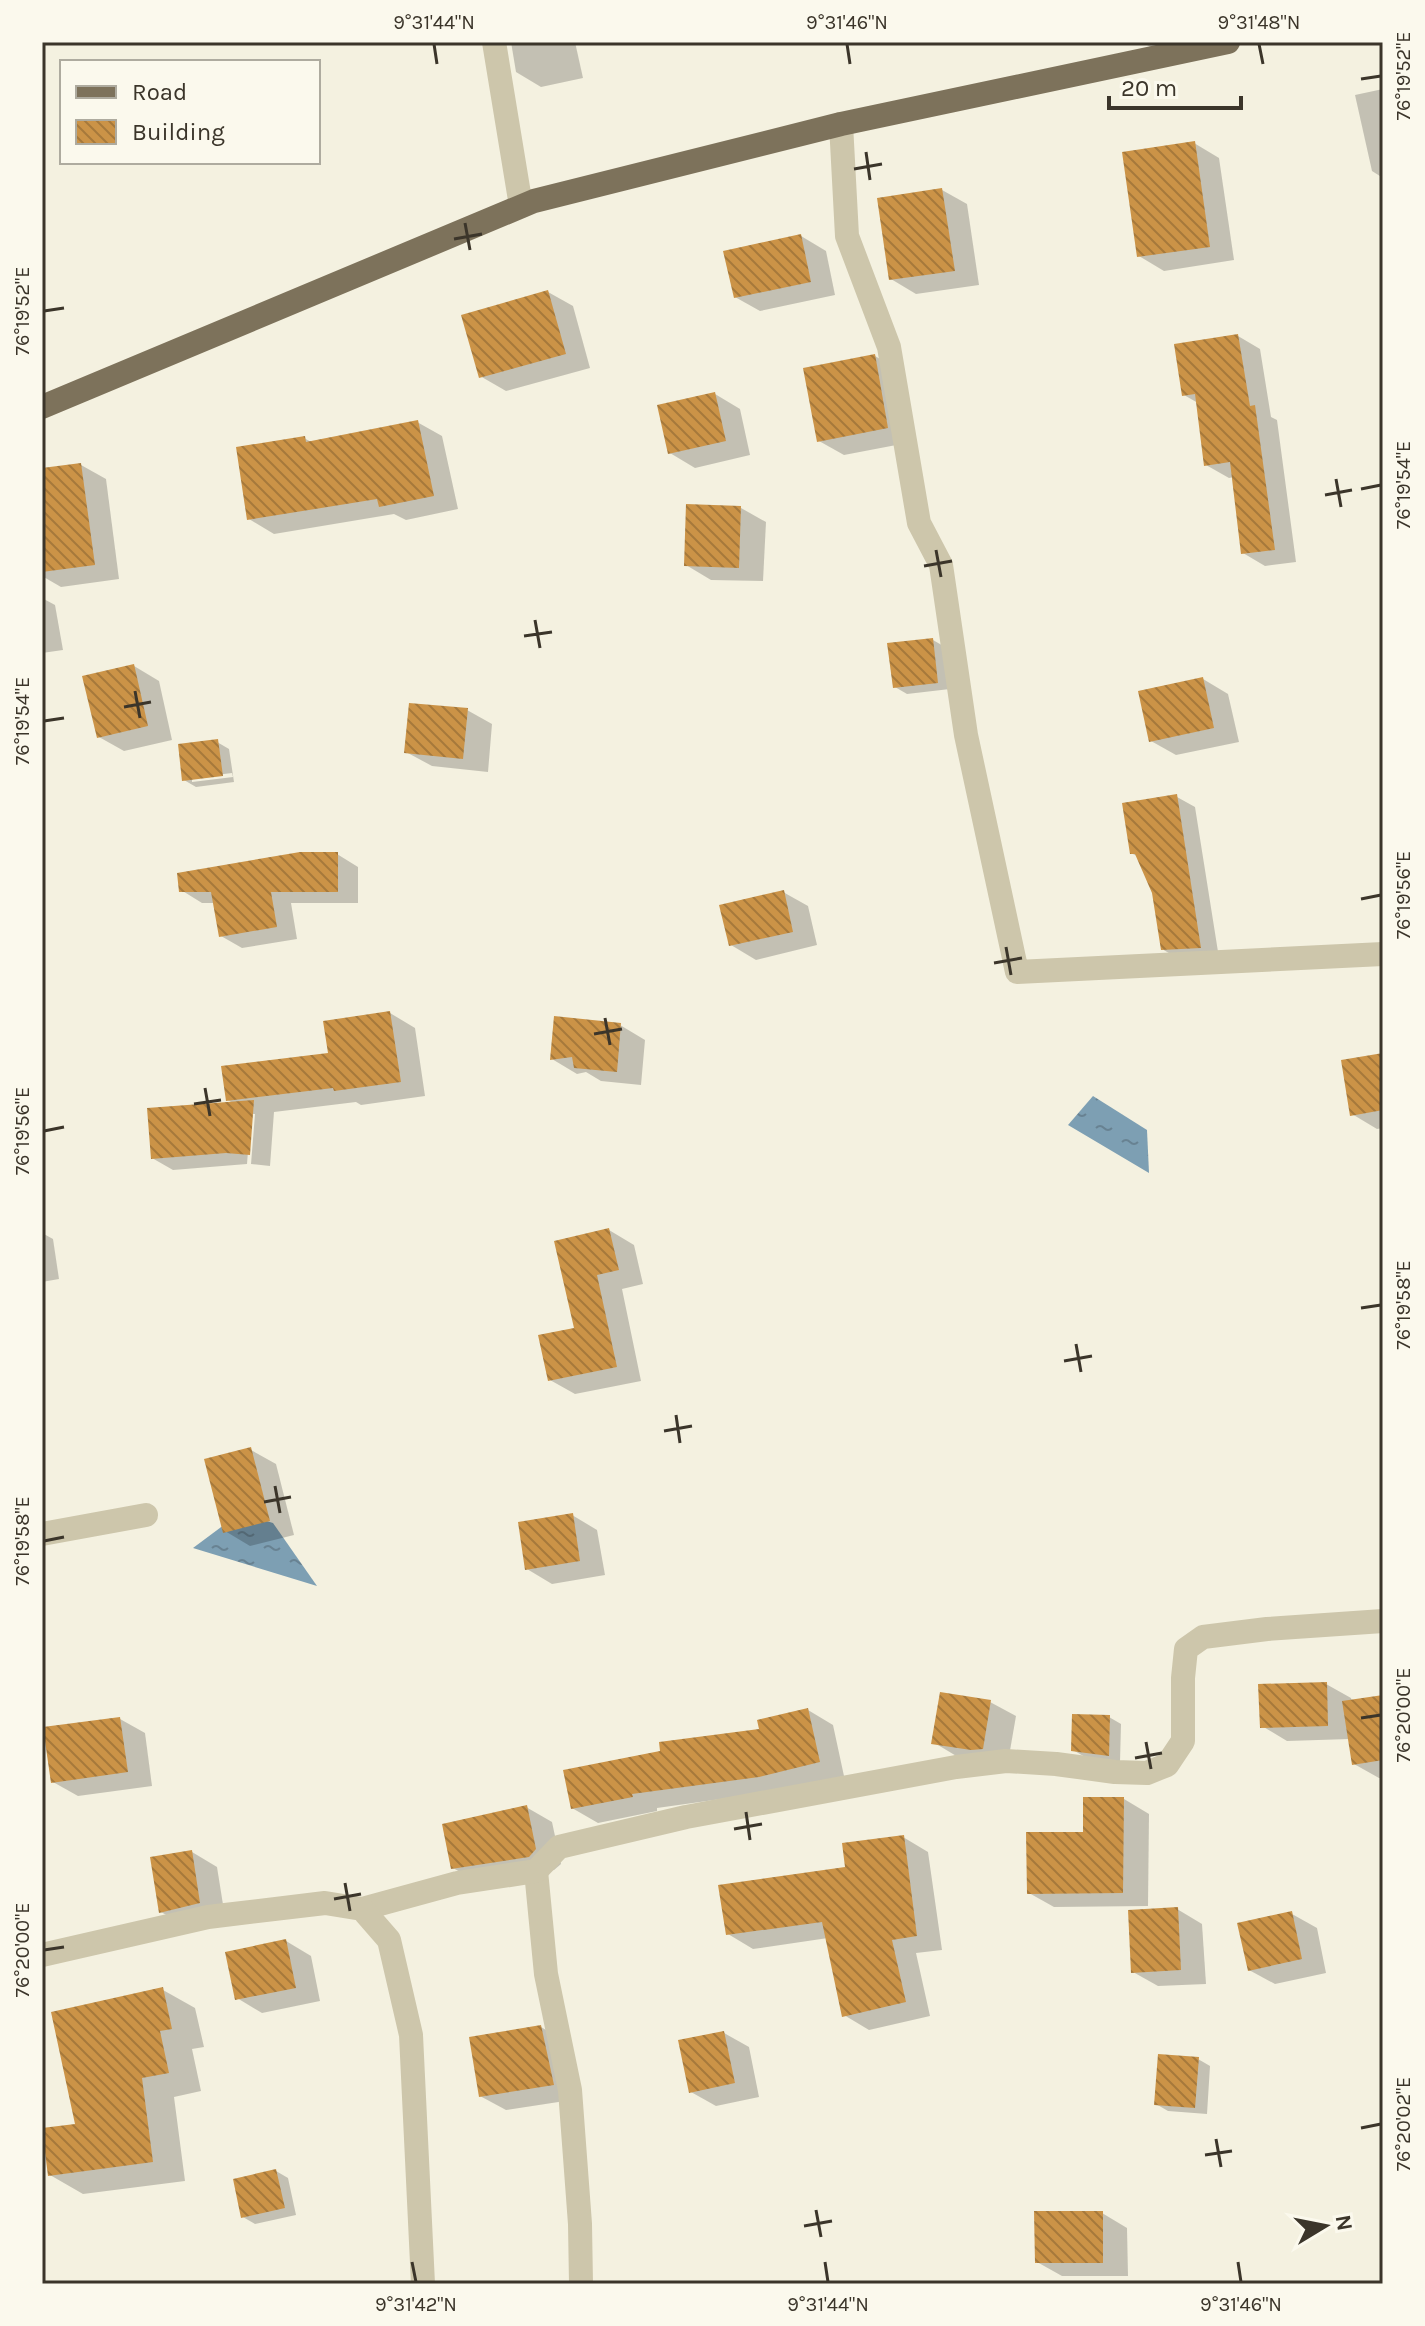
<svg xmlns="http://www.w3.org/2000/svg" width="1425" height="2326" font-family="Karla,sans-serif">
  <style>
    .water { fill: url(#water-ripples) }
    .shadow { fill: #0003; fill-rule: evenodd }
    .building { fill: url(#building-back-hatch) }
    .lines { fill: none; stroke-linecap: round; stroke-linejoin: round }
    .minor { stroke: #cdc6ab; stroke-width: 24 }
    .major { stroke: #7d725b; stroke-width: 24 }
    .ticks { fill: none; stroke: #3b352a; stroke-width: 3 }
    .neatline { fill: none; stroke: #3b352a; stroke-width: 3 }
    .ticks-label { font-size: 20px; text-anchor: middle; fill: #3b352a }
  </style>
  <defs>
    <pattern id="water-ripples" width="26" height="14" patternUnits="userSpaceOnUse" patternTransform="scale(2)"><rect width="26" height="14" fill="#7d9fb3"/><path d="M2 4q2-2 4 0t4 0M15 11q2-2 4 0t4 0" fill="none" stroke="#688292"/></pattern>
    <pattern id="building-back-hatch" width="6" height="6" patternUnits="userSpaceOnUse" patternTransform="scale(2)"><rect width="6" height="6" fill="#cb9347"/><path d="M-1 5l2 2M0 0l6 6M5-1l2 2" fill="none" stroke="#a6793b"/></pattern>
  </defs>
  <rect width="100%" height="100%" fill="#f4f1e0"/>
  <g class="water">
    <polygon points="1093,1096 1147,1130 1149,1173 1068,1125"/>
    <polygon points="240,1513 273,1523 317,1586 193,1548"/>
  </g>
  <g class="shadow">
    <polygon points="511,42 575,42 583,78 541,87 516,72"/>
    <polygon points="1142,42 1214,42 1157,51"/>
    <polygon points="1383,89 1383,178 1372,171 1355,95"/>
    <polygon points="1194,143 1219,158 1234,260 1164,271 1139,256"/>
    <polygon points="942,190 967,204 979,285 916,294 891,279"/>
    <polygon points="801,236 826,251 835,295 760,311 735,297"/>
    <polygon points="548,292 573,306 590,368 506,391 480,376"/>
    <polygon points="1238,336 1260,349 1271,417 1277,420 1296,562 1265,566 1243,553 1234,477 1229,478 1206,465 1198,403 1184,395"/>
    <polygon points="875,356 900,371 912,442 844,455 819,441"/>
    <polygon points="715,394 740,409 750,455 695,468 670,453"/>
    <polygon points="417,422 442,436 458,509 406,520 394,514 274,534 249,519 304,438 313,443"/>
    <polygon points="81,465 106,479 119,579 61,587 42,576 42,470"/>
    <polygon points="741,508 766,522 763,581 711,580 686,565"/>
    <polygon points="42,598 55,605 63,650 42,653"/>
    <polygon points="933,640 945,647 950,689 907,694 895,687"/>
    <polygon points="134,666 159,681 172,740 124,751 99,737"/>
    <polygon points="1203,679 1228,694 1239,742 1176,755 1151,741"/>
    <polygon points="467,710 492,724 488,772 432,766 406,752"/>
    <path d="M217,742L229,749L234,782L196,787L184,780ZM232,773L233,777L192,782V778Z"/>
    <polygon points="1177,797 1195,807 1219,958 1181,960 1162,949 1154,893 1139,857 1131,853"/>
    <polygon points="337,854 358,867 358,903 291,903 297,939 242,948 221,936 215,903 202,903 181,890"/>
    <polygon points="783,892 808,906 817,945 756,960 731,945"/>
    <polygon points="390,1013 415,1028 425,1096 361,1105 356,1102 274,1112 270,1166 251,1164 255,1114 251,1114 247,1164 173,1170 152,1158 234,1104 228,1100 330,1054"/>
    <polygon points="620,1025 645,1040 641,1085 601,1081 586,1072 577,1074 552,1059"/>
    <polygon points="1383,1055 1383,1128 1377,1129 1352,1114"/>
    <polygon points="609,1230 634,1245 643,1284 622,1289 641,1381 575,1394 550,1380 577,1329"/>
    <polygon points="42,1233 53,1239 59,1279 42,1282"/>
    <polygon points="251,1450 276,1464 294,1535 250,1546 225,1531"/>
    <polygon points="572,1515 597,1530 605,1575 552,1584 527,1569"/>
    <polygon points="1326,1684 1351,1698 1352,1702 1383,1697 1383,1778 1379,1778 1354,1764 1350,1739 1287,1741 1262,1726"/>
    <polygon points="990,1702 1016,1716 1008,1762 958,1757 933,1742"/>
    <polygon points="808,1710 833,1725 844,1776 786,1790 657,1808 657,1811 598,1823 572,1808"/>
    <polygon points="1109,1717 1121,1724 1120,1762 1085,1757 1073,1750"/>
    <polygon points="120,1719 145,1733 152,1786 78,1796 53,1782"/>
    <polygon points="1124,1799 1149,1814 1148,1906 1054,1907 1029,1893"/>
    <polygon points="526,1807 552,1822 561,1864 554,1870 478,1882 453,1868"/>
    <polygon points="903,1837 928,1852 942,1950 916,1953 930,2016 869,2030 844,2015 828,1938 753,1949 728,1934"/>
    <polygon points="192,1852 217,1867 225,1917 186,1926 161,1912"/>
    <polygon points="1177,1909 1202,1924 1206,1984 1158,1986 1133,1972"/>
    <polygon points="1292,1914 1317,1928 1326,1973 1275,1984 1249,1970"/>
    <polygon points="286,1941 311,1956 320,2001 262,2013 237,1998"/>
    <polygon points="163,1990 195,2008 204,2047 192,2049 201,2091 174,2097 185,2181 83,2194 50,2175 77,2125"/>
    <polygon points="541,2027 566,2042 578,2099 506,2110 480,2096"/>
    <polygon points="724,2033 749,2047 759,2097 716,2106 691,2092"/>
    <polygon points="1198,2059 1210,2066 1207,2114 1168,2111 1156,2104"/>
    <polygon points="276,2171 288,2178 296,2215 255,2224 243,2217"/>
    <polygon points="1102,2213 1127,2228 1128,2276 1062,2276 1037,2262"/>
  </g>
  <g class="building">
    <polygon points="1195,141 1210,247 1137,257 1122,152"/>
    <polygon points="942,188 955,271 889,280 877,198"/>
    <polygon points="801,234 811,282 734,298 723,251"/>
    <polygon points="548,290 566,354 479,378 461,315"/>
    <polygon points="1238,334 1250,406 1255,405 1275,550 1241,554 1230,462 1204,466 1195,394 1182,396 1174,344"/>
    <polygon points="875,354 888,428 817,442 803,368"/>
    <polygon points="715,392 726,441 668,454 657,405"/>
    <polygon points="418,420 434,496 379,507 377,499 247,520 236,447 305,436 306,442"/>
    <polygon points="81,463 95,565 42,572 42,468"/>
    <polygon points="686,504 741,506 739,568 684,566"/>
    <polygon points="933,638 938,683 893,688 887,643"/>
    <polygon points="134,664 148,726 97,738 82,676"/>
    <polygon points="1203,677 1214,728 1149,742 1138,691"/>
    <polygon points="409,703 468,708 463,759 404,753"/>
    <polygon points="218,739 223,776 182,781 178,744"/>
    <polygon points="1177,794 1201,948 1161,950 1152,893 1135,854 1130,854 1122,803"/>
    <polygon points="300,852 338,852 338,892 271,892 277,927 219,937 211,892 179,892 177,873"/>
    <polygon points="784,890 793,932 729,946 719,905"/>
    <polygon points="390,1011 401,1082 334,1091 333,1088 226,1101 221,1066 328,1053 323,1021"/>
    <polygon points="554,1016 621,1023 617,1072 574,1068 572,1057 550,1060"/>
    <polygon points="1383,1053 1383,1110 1350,1116 1341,1060"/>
    <polygon points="254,1100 250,1155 226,1153 151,1159 147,1108"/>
    <polygon points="609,1228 619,1270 597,1275 617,1367 548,1381 538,1335 574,1328 554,1241"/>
    <polygon points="251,1447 270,1521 223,1533 204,1459"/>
    <polygon points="573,1513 580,1561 525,1570 518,1522"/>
    <polygon points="1327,1682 1328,1726 1260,1728 1258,1684"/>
    <polygon points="940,1692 991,1700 983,1749 971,1750 931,1744"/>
    <polygon points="1383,1695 1383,1760 1352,1765 1342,1701"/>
    <polygon points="808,1708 820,1762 759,1777 632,1794 633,1797 571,1809 563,1770 660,1751 659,1742 759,1729 757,1720"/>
    <polygon points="1072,1714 1110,1715 1109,1756 1071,1751"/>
    <polygon points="120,1717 128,1772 51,1783 43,1727"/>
    <polygon points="1083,1797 1124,1797 1123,1893 1027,1894 1026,1832 1083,1832"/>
    <polygon points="527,1805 536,1849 529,1857 451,1869 442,1824"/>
    <polygon points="904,1835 917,1936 892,1940 906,2002 842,2017 822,1922 726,1935 718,1885 845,1867 842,1843"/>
    <polygon points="192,1850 200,1903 159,1913 150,1857"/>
    <polygon points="1178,1907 1181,1970 1131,1973 1128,1910"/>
    <polygon points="1292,1911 1302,1959 1248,1971 1237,1923"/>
    <polygon points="286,1939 296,1988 235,2000 225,1952"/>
    <polygon points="163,1987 172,2029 160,2031 169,2073 142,2078 153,2162 48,2176 42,2128 75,2124 51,2012"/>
    <polygon points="541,2025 554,2085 479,2097 469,2037"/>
    <polygon points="724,2031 735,2083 689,2093 678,2040"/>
    <polygon points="1158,2054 1199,2057 1195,2108 1154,2105"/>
    <polygon points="276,2169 285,2208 241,2218 233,2179"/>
    <polygon points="1034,2211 1103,2211 1103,2263 1035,2263"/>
  </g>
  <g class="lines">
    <g class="minor">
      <polyline points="494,42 521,206"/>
      <polyline points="841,124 847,236 889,347 919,523 941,565 966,735 1017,972 1383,954"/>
      <polyline points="42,1534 146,1515"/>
      <polyline points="536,1871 546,1974 570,2090 580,2224 581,2284"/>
      <polyline points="362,1909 457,1883 536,1871 559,1847 686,1817 956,1767 1006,1761 1056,1764 1115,1772 1147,1773 1167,1765 1183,1741 1183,1678 1186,1649 1203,1637 1267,1629 1383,1621"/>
      <polyline points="42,1955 208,1917 325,1903 362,1909 389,1940 411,2035 423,2284"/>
    </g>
    <polyline class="major" points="42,407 534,201 841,124 1228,42"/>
  </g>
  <path class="ticks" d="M434,44L437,64M847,44L850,64M1259,44L1263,64M1361,79L1381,76M866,152L870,180M854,169L882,164M465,223L470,250M454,239L482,234M44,311L64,308M1336,479L1341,507M1361,489L1381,485M1325,495L1352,490M936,550L941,577M924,566L952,561M535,620L540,648M524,636L552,632M135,691L140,718M124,707L151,702M44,721L64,718M1361,899L1381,895M1006,947L1011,975M994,963L1022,958M605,1018L610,1045M594,1034L622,1029M205,1088L210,1116M194,1104L221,1100M44,1131L64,1127M1361,1308L1381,1305M1076,1344L1081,1372M1064,1361L1092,1356M676,1415L680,1443M664,1431L692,1426M275,1486L280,1513M264,1502L291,1497M44,1541L64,1537M1361,1718L1381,1715M1146,1742L1151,1769M1135,1758L1162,1753M746,1812L750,1840M734,1829L762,1824M345,1883L350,1911M334,1899L361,1894M44,1950L64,1947M1361,2128L1381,2124M1216,2139L1221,2167M1205,2155L1232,2151M816,2210L821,2237M804,2226L832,2221M412,2262L416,2282M825,2262L828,2282M1238,2262L1241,2282"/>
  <rect width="1425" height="2326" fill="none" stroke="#fbf9ed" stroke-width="88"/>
  <rect x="60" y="60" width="260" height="104" fill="#fbf9ed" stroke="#aeab9f" stroke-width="2"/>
  <rect x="76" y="86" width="40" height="12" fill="#7d725b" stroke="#aeab9f" stroke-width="2"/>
  <text x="132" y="100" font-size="24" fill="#3b352a">Road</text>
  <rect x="76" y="120" width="40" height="24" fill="url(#building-back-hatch)" stroke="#aeab9f" stroke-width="2"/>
  <text x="132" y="140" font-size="24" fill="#3b352a">Building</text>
  <g transform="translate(1325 2226) rotate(80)" stroke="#fbf9ed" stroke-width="6" paint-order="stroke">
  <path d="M0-6L14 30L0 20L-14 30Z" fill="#3b352a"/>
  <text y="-12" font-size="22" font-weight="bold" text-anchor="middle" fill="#3b352a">N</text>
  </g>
  <path d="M1109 96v12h132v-12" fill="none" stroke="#3b352a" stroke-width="4"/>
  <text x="1121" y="96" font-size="24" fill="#3b352a" stroke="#fbf9ed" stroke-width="6" paint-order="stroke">20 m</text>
  <rect x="44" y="44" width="1337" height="2238" class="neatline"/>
  <g class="ticks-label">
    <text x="434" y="29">9°31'44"N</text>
    <text x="847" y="29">9°31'46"N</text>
    <text x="1259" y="29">9°31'48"N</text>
    <text transform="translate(1403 76) rotate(-90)" y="7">76°19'52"E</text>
    <text transform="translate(22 311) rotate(-90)" y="7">76°19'52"E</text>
    <text transform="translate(1403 485) rotate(-90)" y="7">76°19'54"E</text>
    <text transform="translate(22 721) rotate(-90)" y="7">76°19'54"E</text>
    <text transform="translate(1403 895) rotate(-90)" y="7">76°19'56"E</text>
    <text transform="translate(22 1131) rotate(-90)" y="7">76°19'56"E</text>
    <text transform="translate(1403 1305) rotate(-90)" y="7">76°19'58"E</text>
    <text transform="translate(22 1541) rotate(-90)" y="7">76°19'58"E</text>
    <text transform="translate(1403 1715) rotate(-90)" y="7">76°20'00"E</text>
    <text transform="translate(22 1950) rotate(-90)" y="7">76°20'00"E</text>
    <text transform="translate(1403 2124) rotate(-90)" y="7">76°20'02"E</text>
    <text x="416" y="2311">9°31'42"N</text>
    <text x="828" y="2311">9°31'44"N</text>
    <text x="1241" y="2311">9°31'46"N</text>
  </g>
</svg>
